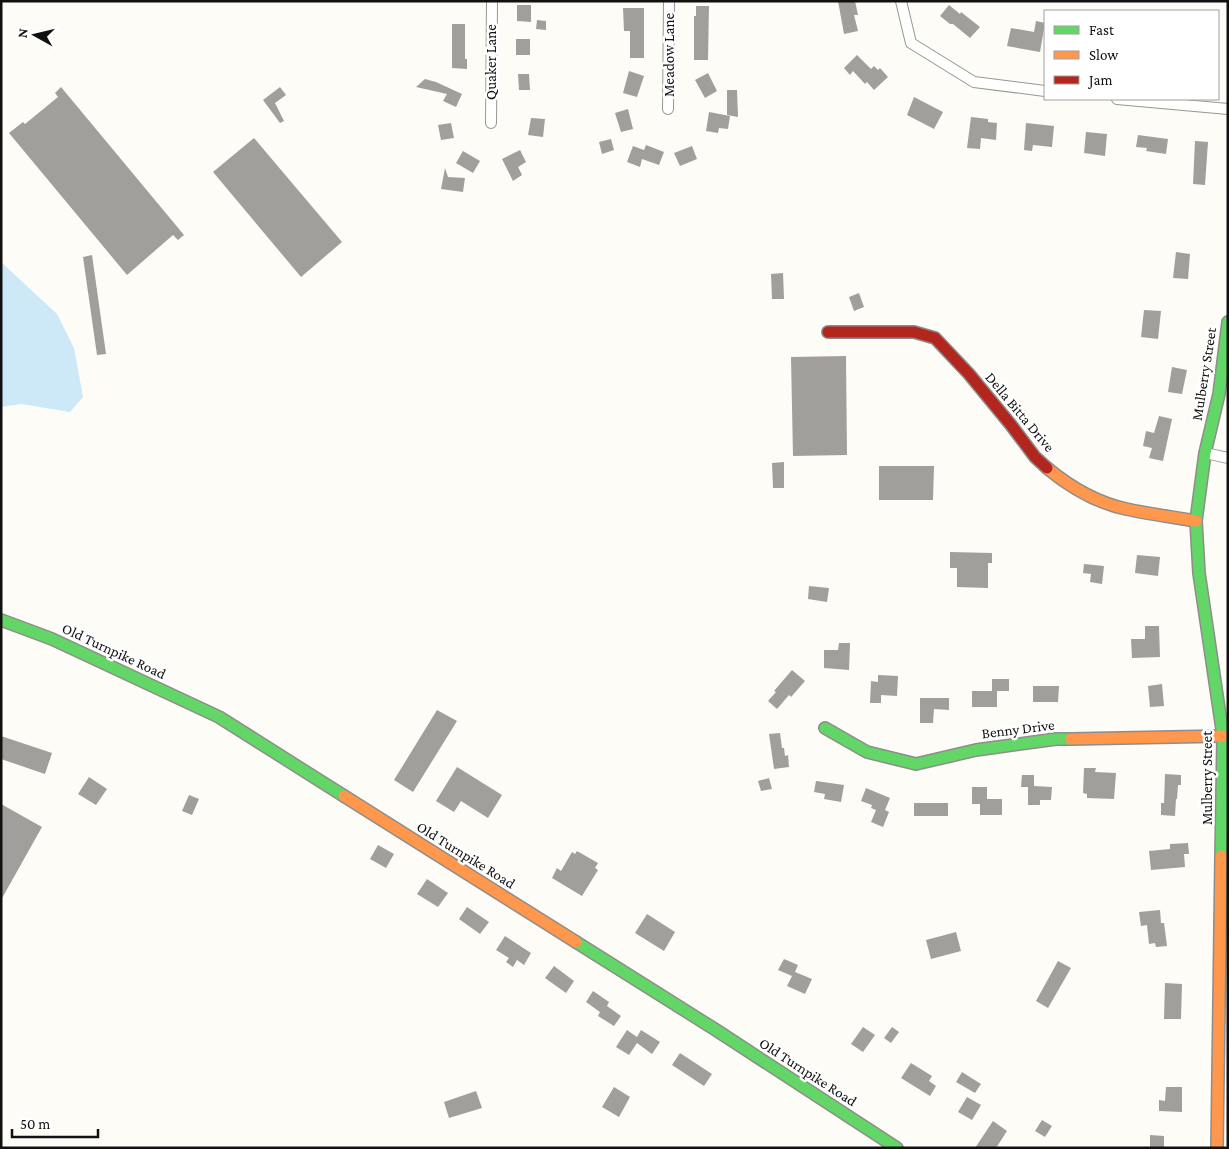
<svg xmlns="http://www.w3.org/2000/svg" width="1229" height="1149" font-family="'Crimson Pro',serif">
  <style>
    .water { fill: #cde8f7 }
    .building { fill: #a19f9c }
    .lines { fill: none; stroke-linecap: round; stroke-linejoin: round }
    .street-casing { stroke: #979795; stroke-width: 12 }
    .fast-casing { stroke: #8e8d8b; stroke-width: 14 }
    .slow-casing { stroke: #8e8d8b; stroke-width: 14 }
    .jam-casing { stroke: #8e8d8b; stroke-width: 14 }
    .street { stroke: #fffffe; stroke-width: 10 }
    .fast { stroke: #63d668; stroke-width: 11 }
    .slow { stroke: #ff974d; stroke-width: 11 }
    .jam { stroke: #b3261e; stroke-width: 11 }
    .labels { text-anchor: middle; stroke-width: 5; stroke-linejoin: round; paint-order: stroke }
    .street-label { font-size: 15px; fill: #111; stroke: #fff }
  </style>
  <rect width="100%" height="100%" fill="#fdfcf7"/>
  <polygon class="water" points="1,262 57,314 74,348 83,397 70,412 21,404 1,407"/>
  <g class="building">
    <polygon points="838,1 855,1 858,15 854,15 858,31 844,34"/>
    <polygon points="517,5 531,5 531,22 517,21"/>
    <polygon points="949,5 960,14 961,12 980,27 970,38 953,24 950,24 940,16"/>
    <polygon points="696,6 709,6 708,60 694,60 694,16 696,16"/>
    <polygon points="623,8 644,8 644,58 630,58 630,31 624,31"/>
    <polygon points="537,20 546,21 546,30 536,29"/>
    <polygon points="1036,21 1045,23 1040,52 1007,46 1011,28 1034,32"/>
    <polygon points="452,24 465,24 465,59 467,59 467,69 452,68"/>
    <rect x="516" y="39" width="14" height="16"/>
    <polygon points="857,55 871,69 874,66 878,70 880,68 888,77 874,90 867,82 865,84 853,71 850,75 844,68"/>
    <polygon points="629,71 644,76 637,97 623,93"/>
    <polygon points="708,73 717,91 705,98 695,80"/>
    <polygon points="518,74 529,74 530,90 519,90"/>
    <polygon points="425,79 436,82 462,94 456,107 443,101 447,94 416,87"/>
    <polygon points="61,87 184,235 178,240 173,235 127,275 9,133 23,122 25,124 58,97 55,93"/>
    <polygon points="280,87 286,95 275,103 284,121 280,123 263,100"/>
    <polygon points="727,90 737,90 738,117 727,115"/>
    <polygon points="914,97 943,112 934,129 907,115"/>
    <polygon points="628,109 633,129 621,132 615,113"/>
    <polygon points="709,112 730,116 728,129 719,128 718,133 706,131"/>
    <polygon points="971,117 988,119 988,122 997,123 996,140 981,138 980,149 967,148"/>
    <polygon points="531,118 545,119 543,137 528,135"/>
    <polygon points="451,123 454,138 441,140 438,125"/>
    <polygon points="1026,123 1054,126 1052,147 1033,145 1032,151 1024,150"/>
    <polygon points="1086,132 1107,134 1105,156 1084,153"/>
    <polygon points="1138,135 1168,139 1166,154 1146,151 1147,148 1136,147"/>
    <polygon points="254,138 342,242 301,277 213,172"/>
    <polygon points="611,139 614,150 602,154 599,142"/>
    <polygon points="1195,141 1208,142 1205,185 1193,184"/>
    <polygon points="646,145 664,152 659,165 642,159 640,167 627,162 633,146 644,150"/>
    <polygon points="692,146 697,159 680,166 674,153"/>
    <polygon points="520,150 526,162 518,167 522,175 513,181 502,159"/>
    <polygon points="463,151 480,161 473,173 456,163"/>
    <polygon points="445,168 448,177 465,178 463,192 441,189"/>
    <polygon points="1176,252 1190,254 1188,279 1173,278"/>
    <polygon points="92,255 106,354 97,355 83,257"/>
    <polygon points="783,273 784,299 772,299 771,274"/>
    <polygon points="859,293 864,307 854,311 849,297"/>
    <polygon points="1144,310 1161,311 1158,339 1141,337"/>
    <polygon points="846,356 847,455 793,456 791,357"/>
    <polygon points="1172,367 1187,370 1182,394 1168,392"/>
    <polygon points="1159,416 1172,419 1163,461 1149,458 1152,448 1143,446 1146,431 1154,433"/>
    <polygon points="784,462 784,488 773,488 772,463"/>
    <polygon points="879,466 934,466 933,500 879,500"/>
    <polygon points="950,552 992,553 992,563 988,563 988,588 957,587 957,568 950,568"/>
    <polygon points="1137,555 1160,557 1158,576 1135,573"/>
    <polygon points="1084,564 1104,566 1102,584 1090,582 1091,574 1083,573"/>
    <polygon points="809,586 829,588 827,602 808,599"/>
    <polygon points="1145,626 1159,626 1160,657 1132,658 1131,639 1145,639"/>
    <polygon points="839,643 850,643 849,670 824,668 824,650 838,650"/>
    <polygon points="792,670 805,681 791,697 789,695 777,709 768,701 776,692 774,691"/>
    <polygon points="878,675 898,676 897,696 881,695 881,703 870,703 871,681 878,682"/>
    <polygon points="992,679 1009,679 1009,691 997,691 997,707 972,707 972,691 992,691"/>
    <polygon points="1162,684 1164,706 1150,707 1148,686"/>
    <polygon points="1033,686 1059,686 1058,702 1033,702"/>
    <polygon points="920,698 949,698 949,710 934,709 933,723 920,723"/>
    <polygon points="437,710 457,721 413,792 394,780"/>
    <polygon points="780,733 782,748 784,748 785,756 788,755 789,767 774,769 769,734"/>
    <polygon points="1,736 52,753 45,774 1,759"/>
    <polygon points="457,767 502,795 488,818 461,801 454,812 436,801"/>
    <polygon points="1084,768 1096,768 1095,772 1116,773 1114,799 1087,798 1087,794 1083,793"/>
    <polygon points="1165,774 1181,775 1181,785 1178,785 1177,799 1176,799 1175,816 1161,815 1161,803 1164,803"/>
    <polygon points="1022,775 1034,775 1034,786 1052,787 1051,800 1040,800 1040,805 1028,805 1028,787 1021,787"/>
    <polygon points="89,777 107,789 96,805 78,794"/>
    <polygon points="769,778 772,789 761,791 758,781"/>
    <polygon points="816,781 844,785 841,802 824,799 825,794 814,792"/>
    <polygon points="972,787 987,787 987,799 1002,799 1002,815 980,815 980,804 972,804"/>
    <polygon points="866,788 890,798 885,810 889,812 883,827 871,822 876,810 871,808 872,805 861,801"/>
    <polygon points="189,795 199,799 192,815 182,811"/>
    <rect x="914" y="803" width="34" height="13"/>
    <polygon points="1,804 42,827 1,900"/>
    <polygon points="1188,843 1189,854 1184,854 1185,867 1151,870 1149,851 1170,849 1170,844"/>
    <polygon points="378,845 394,854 386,868 370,859"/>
    <polygon points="577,851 598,863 595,868 598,870 582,896 552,878 557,868 561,871 572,852 575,854"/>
    <polygon points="427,879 448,893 438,907 417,894"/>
    <polygon points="467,907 489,922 480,934 459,919"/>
    <polygon points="1160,910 1161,923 1164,923 1167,946 1156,947 1155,943 1149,944 1147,925 1141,926 1139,912"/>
    <polygon points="647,914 675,932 664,951 635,933"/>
    <polygon points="956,932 961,951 931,959 926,940"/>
    <polygon points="505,936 531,953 524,965 517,960 513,967 506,962 509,958 496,950"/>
    <polygon points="784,959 798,965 795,972 812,979 805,994 787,986 792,976 778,970"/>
    <polygon points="1058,961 1071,968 1048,1008 1036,1001"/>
    <polygon points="554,966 574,981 566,993 545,978"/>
    <polygon points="1165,983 1182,984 1181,1019 1164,1019"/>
    <polygon points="593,991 609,1002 607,1006 621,1016 614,1026 598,1016 600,1012 586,1002"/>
    <polygon points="863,1027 875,1035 863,1052 851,1044"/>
    <polygon points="892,1027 899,1032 891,1043 884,1038"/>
    <polygon points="627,1030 637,1037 641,1030 660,1042 652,1054 637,1043 629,1055 616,1047"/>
    <polygon points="680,1053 712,1074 704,1086 672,1065"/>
    <polygon points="911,1063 932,1076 929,1081 936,1086 930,1096 901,1078"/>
    <polygon points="962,1072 981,1084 975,1093 956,1082"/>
    <polygon points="614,1087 630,1097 619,1117 602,1107"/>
    <polygon points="1166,1087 1182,1087 1182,1112 1159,1111 1159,1100 1165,1101"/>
    <polygon points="476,1091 482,1108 449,1118 444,1102"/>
    <polygon points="967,1097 981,1105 972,1120 958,1112"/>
    <polygon points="1042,1120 1052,1126 1045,1137 1035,1131"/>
    <polygon points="993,1121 1007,1131 996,1148 975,1148"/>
    <polygon points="1150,1135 1164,1136 1164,1148 1150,1148"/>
  </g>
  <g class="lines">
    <g class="street-casing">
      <g id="street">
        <polyline points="901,1 911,43 974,82 1045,91"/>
        <polyline points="1117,99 1228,109"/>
        <polyline points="668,109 669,1"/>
        <polyline points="491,123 492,1"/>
        <polyline points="1205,453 1228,458"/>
      </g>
    </g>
    <g class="fast-casing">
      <g id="fast">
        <polyline points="1,620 52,639 219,717 344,796"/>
        <polyline points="825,728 867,752 916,764 976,750 1056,739 1071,739"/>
        <polyline points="1221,856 1223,736 1199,573 1196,521 1205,453 1219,394 1228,322"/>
        <polyline points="576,942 716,1030 897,1148"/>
      </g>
    </g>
    <g class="slow-casing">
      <g id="slow">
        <path d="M1047,468C1070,487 1098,503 1126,509C1149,514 1173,517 1196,521"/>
        <polyline points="1071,739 1223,736"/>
        <polyline points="344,796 576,942"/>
        <polyline points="1217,1148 1221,856"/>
      </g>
    </g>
    <g class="jam-casing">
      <polyline id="jam" points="828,332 914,332 935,338 969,374 1011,425 1035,457 1047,468"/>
    </g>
    <use href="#street" class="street"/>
    <use href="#fast" class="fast"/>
    <use href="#slow" class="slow"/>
    <use href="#jam" class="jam"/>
  </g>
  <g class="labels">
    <g class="street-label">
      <text transform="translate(669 55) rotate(-90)" y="5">Meadow Lane</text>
      <text transform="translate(491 62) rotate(-90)" y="5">Quaker Lane</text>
      <text transform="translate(1204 374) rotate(-81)" y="5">Mulberry Street</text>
      <text transform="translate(1020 412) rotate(50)" y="5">Della Bitta Drive</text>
      <text transform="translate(114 651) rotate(25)" y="5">Old Turnpike Road</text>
      <text transform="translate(1018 729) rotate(-7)" y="5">Benny Drive</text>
      <text transform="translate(1207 778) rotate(-90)" y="5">Mulberry Street</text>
      <text transform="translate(466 855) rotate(32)" y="5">Old Turnpike Road</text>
      <text transform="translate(808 1072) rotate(33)" y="5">Old Turnpike Road</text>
    </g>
  </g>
  <rect width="1229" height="1149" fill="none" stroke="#111111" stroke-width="5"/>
  <rect x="1044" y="10" width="175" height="90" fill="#ffffff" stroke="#a0a0a0"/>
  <rect x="1054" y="26" width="25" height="8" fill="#63d668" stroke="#a0a0a0"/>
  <text x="1089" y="35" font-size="15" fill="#111111">Fast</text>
  <rect x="1054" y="51" width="25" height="8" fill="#ff974d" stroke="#a0a0a0"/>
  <text x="1089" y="60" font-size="15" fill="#111111">Slow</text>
  <rect x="1054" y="76" width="25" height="8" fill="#b3261e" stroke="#a0a0a0"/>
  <text x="1089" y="85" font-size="15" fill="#111111">Jam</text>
  <g transform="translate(35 35) rotate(278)" stroke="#ffffff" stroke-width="4" paint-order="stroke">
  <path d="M0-4L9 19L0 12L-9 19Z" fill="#111111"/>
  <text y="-8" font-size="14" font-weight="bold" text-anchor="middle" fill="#111111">N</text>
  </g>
  <path d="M12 1129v8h86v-8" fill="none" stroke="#111111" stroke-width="2.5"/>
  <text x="20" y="1129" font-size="15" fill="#111111" stroke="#ffffff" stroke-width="4" paint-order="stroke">50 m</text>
</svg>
